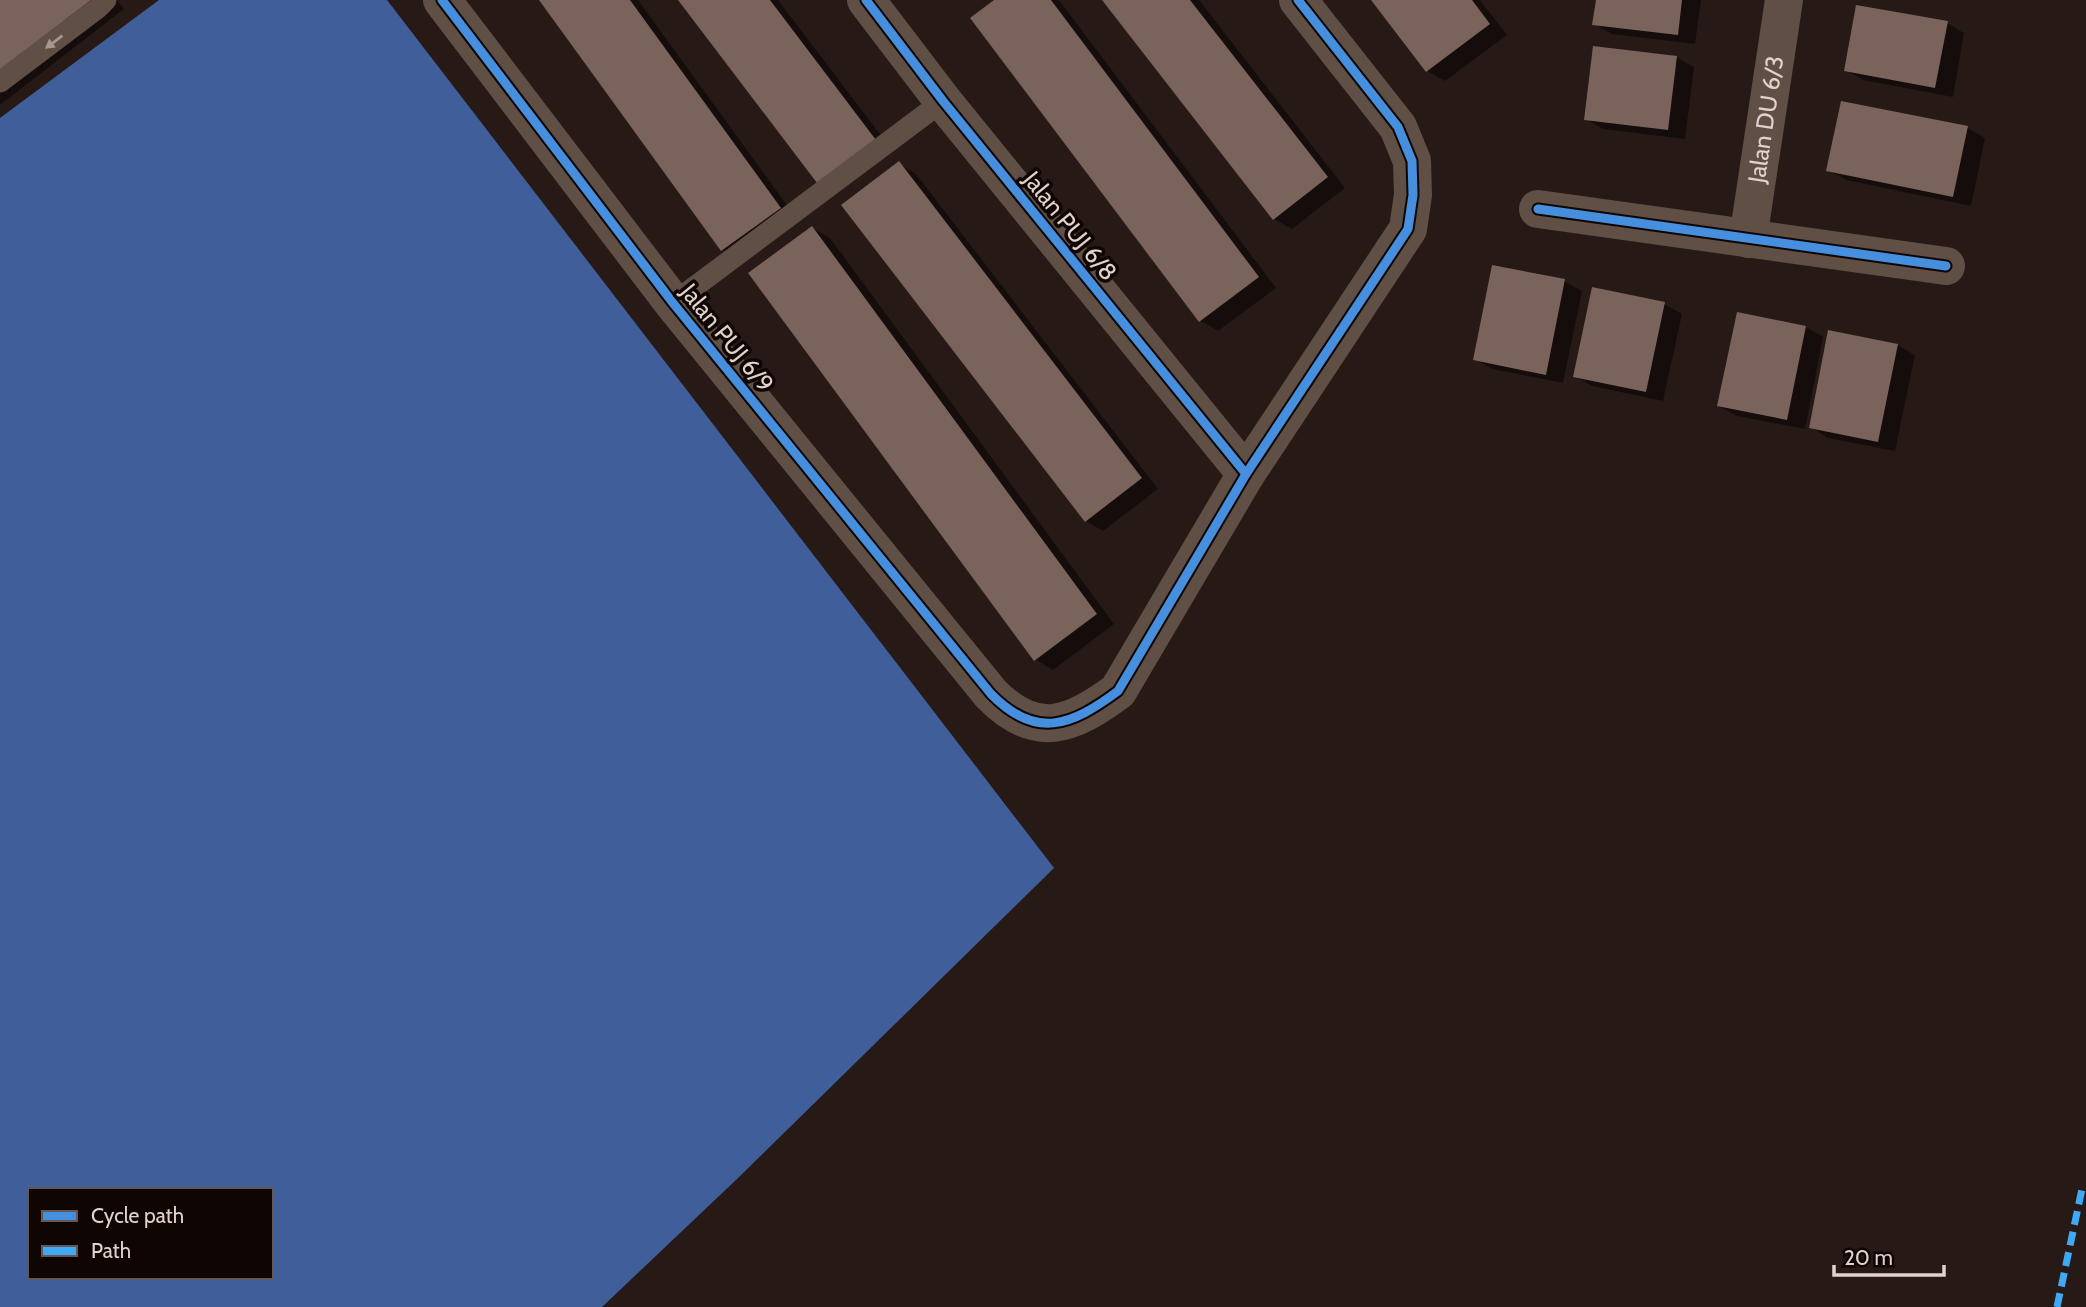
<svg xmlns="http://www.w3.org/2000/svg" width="2086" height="1307" font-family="Cabin,sans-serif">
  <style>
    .water { fill: #405f9a; fill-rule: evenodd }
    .shadow { fill: #0007 }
    .building { fill: #79635b }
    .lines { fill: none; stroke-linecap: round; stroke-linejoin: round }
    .service { stroke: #5f4f45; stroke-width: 21 }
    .minor { stroke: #5f4f45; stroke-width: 38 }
    .quiet { stroke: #3fa9f5; stroke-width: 7; stroke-dasharray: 14 7; stroke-linecap: butt }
    .cycleway-casing { stroke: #0f0603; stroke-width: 13 }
    .cycleway { stroke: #468fdf; stroke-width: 9 }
    .oneway { fill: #a7978f }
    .labels { text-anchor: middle; stroke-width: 7; stroke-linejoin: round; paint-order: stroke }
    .street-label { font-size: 24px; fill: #e2d2cc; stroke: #0f0603 }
  </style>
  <rect width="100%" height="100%" fill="#271a16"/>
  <path class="water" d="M159,0H387L1054,868L738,1178L602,1307H0V118ZM30,1190H271V1277H30Z"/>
  <g class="shadow">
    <polygon points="0,0 117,0 124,9 0,105"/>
    <polygon points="541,0 638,0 797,219 740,260 722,249"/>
    <polygon points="680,0 778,0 892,150 836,192"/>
    <polygon points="997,0 1059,0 1276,288 1218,331 1201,321 973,18"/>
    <polygon points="1105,0 1199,0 1345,188 1292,229 1274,219"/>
    <polygon points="1373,0 1480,0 1507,35 1445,81 1427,71"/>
    <polygon points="1597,0 1701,0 1695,44 1612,34 1594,24"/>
    <polygon points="1947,23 1964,33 1953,97 1863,80 1846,70"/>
    <polygon points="1676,57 1694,67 1685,139 1603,129 1586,119"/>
    <polygon points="1967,128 1985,138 1971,206 1846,180 1828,170"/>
    <polygon points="899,164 916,174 1158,489 1103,531 1086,521"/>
    <polygon points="812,228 830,238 1114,624 1053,670 1035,659"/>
    <polygon points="1564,281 1582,291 1563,383 1492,369 1475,359"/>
    <polygon points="1664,304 1682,314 1663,401 1592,386 1575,376"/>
    <polygon points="1806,327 1823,337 1805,429 1737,416 1719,406"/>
    <polygon points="1897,345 1915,355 1895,451 1828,438 1811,427"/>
  </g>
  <g class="building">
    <polygon points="0,0 91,0 0,70"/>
    <polygon points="539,0 630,0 781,208 721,251"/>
    <polygon points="678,0 770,0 876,140 817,183"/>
    <polygon points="994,0 1051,0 1259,277 1199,322 970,18"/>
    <polygon points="1102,0 1190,0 1328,177 1273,220"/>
    <polygon points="1371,0 1472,0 1490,24 1426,72"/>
    <polygon points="1596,0 1682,0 1678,35 1592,25"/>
    <polygon points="1856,5 1948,21 1935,88 1844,71"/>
    <polygon points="1593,46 1677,56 1668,130 1584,120"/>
    <polygon points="1841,101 1968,126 1953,197 1826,171"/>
    <polygon points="899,161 1142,478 1085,522 841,205"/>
    <polygon points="812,226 1097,614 1034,661 748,273"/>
    <polygon points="1492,265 1565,279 1546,375 1473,360"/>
    <polygon points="1592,287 1665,302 1646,392 1573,377"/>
    <polygon points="1737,312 1806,326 1787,420 1717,406"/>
    <polygon points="1828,330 1898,344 1878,442 1809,428"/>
  </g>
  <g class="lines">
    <g class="service">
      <polyline points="0,82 98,8 106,0"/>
      <polyline points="673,303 943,101"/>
    </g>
    <g class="minor">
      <path d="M442,0L673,303L991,694C1036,740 1071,726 1118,691L1246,474L1408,229L1413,195L1412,161L1398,127L1298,0"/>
      <polyline points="866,0 943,101 1246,474"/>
      <polyline points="1538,209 1946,266"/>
      <path id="s1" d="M1748,239L1784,0"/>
    </g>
    <polyline class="quiet" points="2057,1307 2082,1189"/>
    <g class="cycleway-casing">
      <g id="cycleway">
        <path d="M442,0L673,303L991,694C1036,740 1071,726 1118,691L1246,474L1408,229L1413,195L1412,161L1398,127L1298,0"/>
        <polyline points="866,0 943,101 1246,474"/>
        <polyline points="1538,209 1946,266"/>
      </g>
    </g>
    <use href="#cycleway" class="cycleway"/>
  </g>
  <defs><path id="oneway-solid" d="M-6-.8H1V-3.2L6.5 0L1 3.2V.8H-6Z" transform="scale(1.75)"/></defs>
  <use class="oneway" href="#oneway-solid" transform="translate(54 42) rotate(143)"/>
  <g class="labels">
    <g class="street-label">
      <text dy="8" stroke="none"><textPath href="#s1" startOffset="121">Jalan DU 6/3</textPath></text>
      <text transform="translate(1070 226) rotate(51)" y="8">Jalan PUJ 6/8</text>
      <text transform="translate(727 338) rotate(51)" y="8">Jalan PUJ 6/9</text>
    </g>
  </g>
  <rect x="28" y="1188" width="245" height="91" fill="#0f0603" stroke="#635853" stroke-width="2"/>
  <rect x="42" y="1211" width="35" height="10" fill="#468fdf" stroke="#635853" stroke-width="2"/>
  <text x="91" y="1223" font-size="21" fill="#e2d2cc">Cycle path</text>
  <rect x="42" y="1246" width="35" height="10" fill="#3fa9f5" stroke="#635853" stroke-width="2"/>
  <text x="91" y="1258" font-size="21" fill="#e2d2cc">Path</text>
  <path d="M1834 1265v10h110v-10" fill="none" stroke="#e2d2cc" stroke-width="3.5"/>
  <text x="1844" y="1265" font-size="21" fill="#e2d2cc" stroke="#0f0603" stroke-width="5" paint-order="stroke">20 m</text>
</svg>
